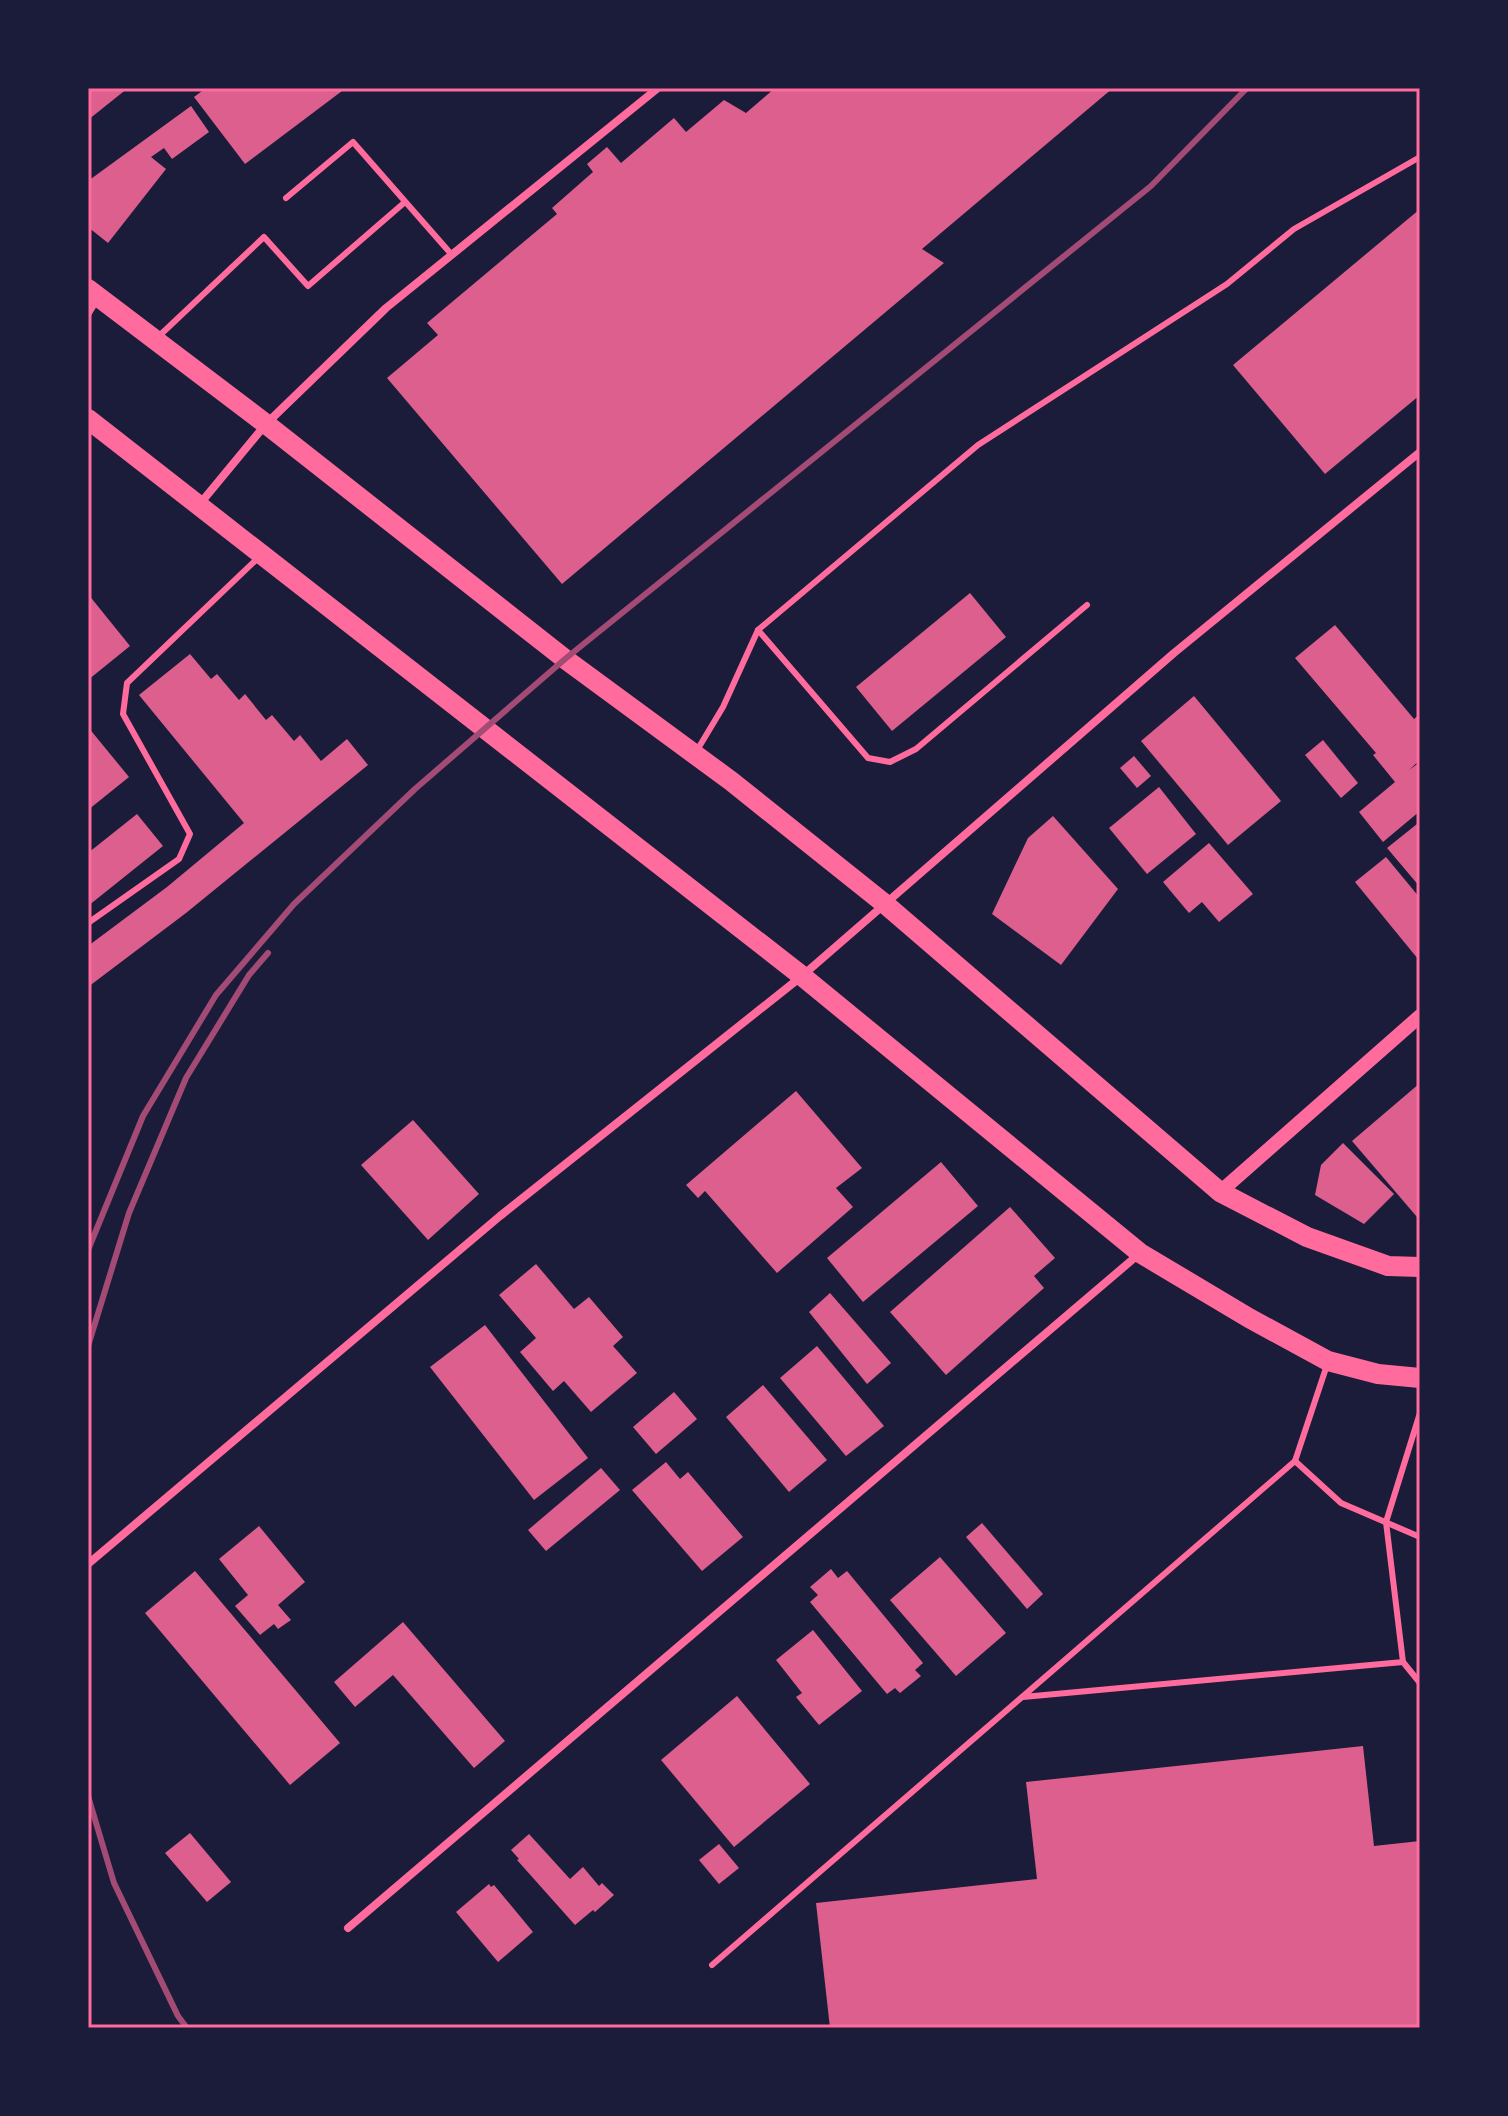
<svg xmlns="http://www.w3.org/2000/svg" width="1508" height="2116" font-family="'Fira Sans Condensed',sans-serif">
  <style>
    .building { fill: #dd5f8e }
    .lines { fill: none; stroke-linecap: round; stroke-linejoin: round }
    .service { stroke: #ff6b9d; stroke-width: 6 }
    .minor { stroke: #ff6b9d; stroke-width: 8 }
    .tertiary { stroke: #ff6b9d; stroke-width: 14 }
    .primary { stroke: #ff6b9d; stroke-width: 20 }
    .rail { stroke: #a44b75; stroke-width: 6 }
    .neatline { fill: none; stroke: #ff6b9d; stroke-width: 3 }
  </style>
  <rect width="100%" height="100%" fill="#1b1b3a"/>
  <g class="building">
    <polygon points="88,88 128,88 88,120"/>
    <polygon points="206,88 346,88 245,164 194,97"/>
    <polygon points="775,88 1113,88 922,249 944,263 562,584 387,378 438,335 427,323 557,214 552,208 593,172 587,164 607,147 621,163 674,118 686,132 724,100 746,113"/>
    <polygon points="191,106 209,132 172,159 164,148 151,157 166,169 108,243 88,227 88,181"/>
    <polygon points="1420,209 1420,395 1325,474 1233,365"/>
    <polygon points="970,593 1006,637 892,731 856,687"/>
    <polygon points="88,594 130,646 88,680"/>
    <polygon points="1335,625 1414,719 1420,714 1420,760 1409,770 1420,762 1420,811 1383,842 1359,812 1395,782 1373,755 1376,753 1295,658"/>
    <polygon points="190,654 211,679 217,674 239,700 245,694 266,720 272,715 294,741 300,735 321,761 347,739 368,765 186,913 88,987 88,946 167,887 244,823 139,695"/>
    <polygon points="1194,696 1281,801 1228,845 1141,741"/>
    <polygon points="88,727 129,777 88,810"/>
    <polygon points="1323,740 1358,783 1341,798 1305,755"/>
    <polygon points="1134,756 1151,776 1137,788 1120,768"/>
    <polygon points="1159,787 1196,834 1147,874 1109,828"/>
    <polygon points="137,814 163,846 88,906 88,853"/>
    <polygon points="1053,816 1118,889 1061,965 992,914 1028,838"/>
    <polygon points="1417,824 1420,827 1420,887 1387,848"/>
    <polygon points="1209,843 1253,894 1219,922 1202,902 1189,913 1163,882"/>
    <polygon points="1386,857 1420,898 1420,958 1418,959 1355,882"/>
    <polygon points="1420,1083 1420,1215 1417,1217 1352,1141"/>
    <polygon points="796,1091 862,1168 836,1188 853,1207 777,1273 705,1191 698,1198 686,1185"/>
    <polygon points="413,1120 479,1194 428,1240 361,1165"/>
    <polygon points="1343,1143 1394,1194 1364,1224 1315,1195 1321,1165"/>
    <polygon points="941,1162 978,1206 863,1302 827,1258"/>
    <polygon points="1010,1207 1055,1258 1034,1276 1044,1288 946,1375 890,1312"/>
    <polygon points="536,1264 574,1309 589,1297 623,1337 613,1346 637,1373 591,1412 564,1381 553,1391 520,1352 536,1338 499,1295"/>
    <polygon points="830,1293 891,1363 867,1384 809,1312"/>
    <polygon points="485,1325 588,1458 534,1500 430,1367"/>
    <polygon points="817,1346 884,1426 846,1456 780,1378"/>
    <polygon points="763,1385 827,1460 789,1492 726,1417"/>
    <polygon points="674,1392 697,1419 656,1454 633,1427"/>
    <polygon points="666,1462 680,1479 688,1472 743,1537 702,1571 632,1490"/>
    <polygon points="601,1468 620,1490 546,1551 528,1530"/>
    <polygon points="982,1523 1043,1594 1027,1609 966,1537"/>
    <polygon points="259,1526 305,1582 278,1605 291,1620 278,1629 274,1624 260,1635 235,1606 248,1595 219,1559"/>
    <polygon points="940,1557 1006,1633 956,1676 890,1600"/>
    <polygon points="831,1569 838,1578 847,1571 923,1663 915,1670 921,1676 900,1693 895,1688 887,1694 810,1602 818,1595 810,1587"/>
    <polygon points="195,1571 340,1743 290,1785 145,1613"/>
    <polygon points="403,1622 505,1741 474,1768 393,1675 355,1707 334,1682"/>
    <polygon points="813,1630 862,1691 819,1725 796,1697 802,1693 776,1660"/>
    <polygon points="737,1696 810,1784 734,1847 661,1760"/>
    <polygon points="1363,1746 1374,1846 1420,1841 1420,2028 830,2028 816,1903 1037,1879 1026,1782"/>
    <polygon points="190,1833 231,1882 207,1902 165,1853"/>
    <polygon points="529,1834 570,1879 583,1867 599,1886 602,1883 614,1895 595,1912 593,1910 575,1925 517,1860 519,1859 511,1850"/>
    <polygon points="719,1844 739,1868 719,1884 699,1860"/>
    <polygon points="489,1884 491,1887 494,1885 533,1932 498,1962 456,1912"/>
  </g>
  <g class="lines">
    <g class="service">
      <polyline points="286,198 353,142 452,255"/>
      <polyline points="88,315 97,300"/>
      <polyline points="158,337 264,237 308,286 405,202"/>
      <polyline points="758,630 868,758 890,762 916,749 1087,605"/>
      <polyline points="696,752 723,707 758,630 978,445 1227,284 1294,229 1420,157"/>
      <polyline points="88,923 179,859 190,834 123,714 127,683 259,557"/>
      <polyline points="1295,1461 1341,1503 1420,1537"/>
      <polyline points="1403,1662 1420,1683"/>
      <polyline points="1023,1697 1403,1662 1386,1522 1420,1413"/>
      <polyline points="712,1965 1295,1461 1327,1365"/>
    </g>
    <g class="minor">
      <polyline points="199,505 266,424 386,308 658,88"/>
      <polyline points="88,1564 500,1216 802,976 1174,653 1420,452"/>
      <polyline points="348,1928 1139,1254"/>
    </g>
    <polyline class="tertiary" points="1220,1192 1420,1016"/>
    <g class="primary">
      <polyline points="88,289 266,424 565,659 731,781 885,904 1220,1192 1307,1237 1388,1266 1420,1267"/>
      <polyline points="88,419 802,976 1140,1253 1249,1318 1328,1361 1378,1374 1420,1378"/>
    </g>
    <g class="rail">
      <polyline points="88,1250 143,1116 216,995 294,904 415,789 565,659 1151,186 1247,88"/>
      <polyline points="88,1346 129,1213 186,1078 249,975 268,953"/>
      <polyline points="88,1796 114,1883 178,2016 187,2028"/>
    </g>
  </g>
  <rect width="1508" height="2116" fill="none" stroke="#1b1b3a" stroke-width="180"/>
  <rect x="90" y="90" width="1328" height="1936" class="neatline"/>
</svg>
